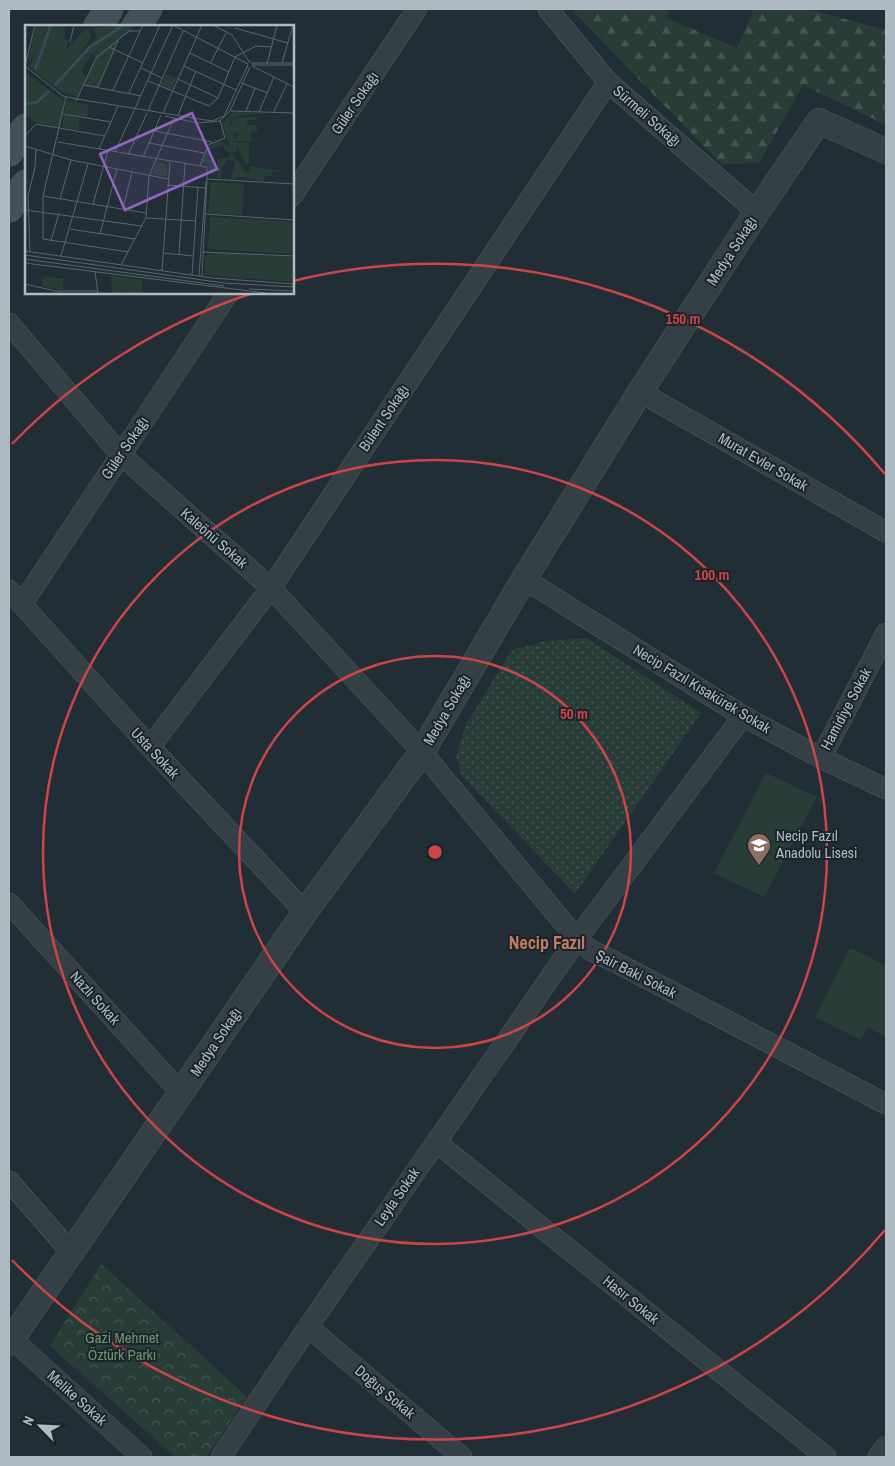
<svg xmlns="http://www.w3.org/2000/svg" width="895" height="1466" font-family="'Archivo Narrow',sans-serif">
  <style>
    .grass { fill: url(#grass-dots) }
    .forest { fill: url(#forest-firs) }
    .park { fill: url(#park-crowns) }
    .garden { fill: #293d38 }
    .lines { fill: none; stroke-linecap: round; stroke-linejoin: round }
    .minor-casing { stroke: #525d64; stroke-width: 21 }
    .tertiary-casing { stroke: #525d64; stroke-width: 26 }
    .secondary-casing { stroke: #525d64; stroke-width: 29 }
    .minor { stroke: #344046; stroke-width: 20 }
    .tertiary { stroke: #344046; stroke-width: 25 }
    .secondary { stroke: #435059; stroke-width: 28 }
    .ring { fill: none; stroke: #ce4547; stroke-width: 2.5 }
    .labels { text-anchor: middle; stroke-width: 4; stroke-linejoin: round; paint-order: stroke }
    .street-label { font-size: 15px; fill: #afbbc3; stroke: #1a242a }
    .poi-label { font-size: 15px; fill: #afbbc3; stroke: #1a242a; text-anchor: start }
    .park-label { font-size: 15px; fill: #709670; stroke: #1a242a }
    .quarter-label { font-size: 18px; font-weight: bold; fill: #cb7861; stroke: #1a242a }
    .inset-river { fill: none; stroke: #364e5c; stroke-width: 2.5 }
    .inset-road { fill: none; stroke: #5a666e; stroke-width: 1 }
    .view { fill: #9065c1; fill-opacity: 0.15; stroke: #9065c1; stroke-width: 2.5 }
    .inset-edge { fill: none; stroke: #afbbc3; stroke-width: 2.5 }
    .centre { fill: #ce4547; stroke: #1a242a; stroke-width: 2.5 }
    .ring-label { font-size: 15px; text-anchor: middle; font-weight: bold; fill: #ce4547; stroke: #1a242a; stroke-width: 4; stroke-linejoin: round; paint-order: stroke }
  </style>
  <defs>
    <pattern id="grass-dots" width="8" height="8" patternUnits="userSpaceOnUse" patternTransform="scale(1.25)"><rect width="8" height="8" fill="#293d38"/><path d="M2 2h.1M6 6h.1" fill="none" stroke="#465753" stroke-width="1.8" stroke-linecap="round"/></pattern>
    <pattern id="forest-firs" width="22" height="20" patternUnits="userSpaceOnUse" patternTransform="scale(1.25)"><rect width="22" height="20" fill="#293d38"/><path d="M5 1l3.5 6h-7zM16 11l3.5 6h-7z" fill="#465753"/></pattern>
    <pattern id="park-crowns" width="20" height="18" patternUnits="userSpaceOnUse" patternTransform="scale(1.25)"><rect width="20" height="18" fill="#293d38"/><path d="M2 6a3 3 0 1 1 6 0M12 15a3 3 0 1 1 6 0" fill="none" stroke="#465753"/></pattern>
  </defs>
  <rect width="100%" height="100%" fill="#212e35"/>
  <polygon class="grass" points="586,638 701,713 575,894 461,775 456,755 466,724 512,650 545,641"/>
  <polygon class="forest" points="571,9 670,9 666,18 737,48 754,9 808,9 886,30 886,125 803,85 759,163 721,164"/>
  <polygon class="park" points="101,1264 247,1397 206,1457 175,1457 50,1346"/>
  <g class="garden">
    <polygon points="766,773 817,797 764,897 714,873"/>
    <polygon points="850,947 886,966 886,1037 867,1027 861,1040 815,1017"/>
  </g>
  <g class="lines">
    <g class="minor-casing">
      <g id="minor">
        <polyline points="548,9 608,82 757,212"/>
        <polyline points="292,196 417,9"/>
        <polyline points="9,323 121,455 271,588 422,752 577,939 590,950 615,962 886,1104"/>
        <polyline points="640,392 886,532"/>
        <polyline points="524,579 743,716 821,758 886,789"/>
        <polyline points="9,590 150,747 305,912"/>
        <polyline points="22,604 229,292"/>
        <polyline points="150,747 271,588 608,82"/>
        <polyline points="821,758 886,633"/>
        <polyline points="9,903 181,1093"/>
        <polyline points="436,1142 826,1457"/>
        <polyline points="9,1181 71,1252"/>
        <polyline points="308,1327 462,1457"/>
        <polyline points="12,1339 142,1457"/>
        <polyline points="221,1457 308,1327 577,939 743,716"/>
        <polyline points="878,1457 886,1446"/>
      </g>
    </g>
    <g class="tertiary-casing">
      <polyline id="tertiary" points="9,1343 305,912 422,752 524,579 640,392 757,212 819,121 886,151"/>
    </g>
    <g class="secondary-casing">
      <g id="secondary">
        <polyline points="98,26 109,9"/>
        <polyline points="136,26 148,9"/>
        <polyline points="9,152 26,128"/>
        <polyline points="9,208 26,184"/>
      </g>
    </g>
    <use href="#minor" class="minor"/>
    <use href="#tertiary" class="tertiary"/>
    <use href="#secondary" class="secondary"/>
  </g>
  <g class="ring">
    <circle cx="435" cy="852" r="196"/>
    <circle cx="435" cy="852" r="392"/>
    <path d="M885 1230A588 588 0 0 1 12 1260M12 444A588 588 0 0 1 253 293M293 281A588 588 0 0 1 885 474"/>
  </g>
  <defs>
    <g id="school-pin" transform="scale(1.25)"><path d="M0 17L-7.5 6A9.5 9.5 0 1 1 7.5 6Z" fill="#8d6e63" stroke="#1a242a"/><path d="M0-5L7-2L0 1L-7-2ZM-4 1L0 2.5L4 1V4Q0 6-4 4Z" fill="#fff"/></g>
  </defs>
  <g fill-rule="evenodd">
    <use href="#school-pin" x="759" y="845"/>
  </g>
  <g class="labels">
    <g class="street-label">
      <text transform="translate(355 103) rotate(-56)" y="5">Güler Sokağı</text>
      <text transform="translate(647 116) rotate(41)" y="5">Sürmeli Sokağı</text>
      <text transform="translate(732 251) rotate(-57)" y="5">Medya Sokağı</text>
      <text transform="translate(384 418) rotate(-56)" y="5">Bülent Sokağı</text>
      <text transform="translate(125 448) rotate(-56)" y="5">Güler Sokağı</text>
      <text transform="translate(763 462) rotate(30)" y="5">Murat Evler Sokak</text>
      <text transform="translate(214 538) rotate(41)" y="5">Kaleönü Sokak</text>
      <text transform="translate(702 689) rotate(31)" y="5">Necip Fazıl Kısakürek Sokak</text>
      <text transform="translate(846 709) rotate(-62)" y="5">Hamidiye Sokak</text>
      <text transform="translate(447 710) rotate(-60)" y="5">Medya Sokağı</text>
      <text transform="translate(155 753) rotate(47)" y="5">Usta Sokak</text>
      <text transform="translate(636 974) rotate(27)" y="5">Şair Baki Sokak</text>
      <text transform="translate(95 998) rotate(48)" y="5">Nazlı Sokak</text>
      <text transform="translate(216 1042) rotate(-56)" y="5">Medya Sokağı</text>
      <text transform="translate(397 1197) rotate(-55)" y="5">Leyla Sokak</text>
      <text transform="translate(631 1300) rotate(39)" y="5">Hasır Sokak</text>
      <text transform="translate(385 1392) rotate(40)" y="5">Doğuş Sokak</text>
      <text transform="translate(77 1398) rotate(42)" y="5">Melike Sokak</text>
    </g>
    <g class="poi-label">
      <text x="776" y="841">Necip Fazıl<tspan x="776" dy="17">Anadolu Lisesi</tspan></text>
    </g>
    <g class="park-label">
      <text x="122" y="1343">Gazi Mehmet<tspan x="122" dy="17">Öztürk Parkı</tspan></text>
    </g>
    <g class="quarter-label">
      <text x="547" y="949">Necip Fazıl</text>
    </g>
  </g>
  <g transform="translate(25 25)">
    <rect width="269" height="269" fill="#212e35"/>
    <path d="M105,0L109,5L94,14L73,62L59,60L71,33L67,29ZM15,9L18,16L12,40L7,44L4,42L11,26L9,19ZM21,41L32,44L35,49L26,59L16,51ZM56,46L62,51L52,72L36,67ZM33,72L39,76L34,102L10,97ZM41,76L64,80L62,92L39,88ZM39,90L55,93L53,105L37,102ZM211,118H224V139H220ZM132,137L142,140V151L127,149ZM186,157L219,159L217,190L183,188ZM19,251L39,254L37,265L17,262ZM105,253L118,255L117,265L120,268H94L95,263L103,264Z" fill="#293d38"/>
    <path d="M11,0H41L39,14L44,16L40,26L59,5L64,4L66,13L55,28L72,13L68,3L106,0L67,28L53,51L36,67L26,59L35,49L32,44L30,46L21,41L16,51L7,44L12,40L18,16L15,9L9,19L11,26L2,41ZM0,47L33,72L10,97L0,90ZM208,87L248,89H220L207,93L205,98L213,126L207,128L220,147H226L225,141L264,148L247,147V151H240L239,157L215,152L205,154L211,137L203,134L196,145V153H192V134L205,132V127H201L198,120L186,124L184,135H188L190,149L184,148V140L177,137L185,120L196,116L205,123L197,98ZM232,92V95H222V100H232V107L227,105L226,111V115L230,117L210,116L214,108H208V112L206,101L209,93ZM186,228L269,232V257L180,250V231ZM86,250L105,253L103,264L96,263L94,268H87Z" fill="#293d38"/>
    <path d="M141,49L152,53L146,66L135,61ZM185,192L269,197V229L183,224Z" fill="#293d38"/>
    <path class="inset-river" d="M10,45L26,0M30,60L65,22L99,0M0,79L12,77L24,66"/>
    <path class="inset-road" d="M10,0L0,41L38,71L52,74L187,96L199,91L223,40M148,0L223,39M188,0L207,10L225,38M210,3L263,18M45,17L49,0M84,22L118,38M165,28L204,47M186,37L201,8M226,38H269M257,38L268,0M242,39L252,0M227,40H269M159,41L211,65M227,41L269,62M116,43L137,53M153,54L193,73M123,56L184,81L193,73L210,32L231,21L246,22M216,58L243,68M59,60L116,71M73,62L93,16M88,65L118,0M104,68L135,0M41,72L18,171V214L103,227M51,76L71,33L104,6H115M123,86L158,6M206,86L269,88M221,86L230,63M249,86L262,59M234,87L249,52M138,88L177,0M38,89L86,97M153,90L171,46M140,91L173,98L195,96L205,86L225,42M130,106L187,117M0,111L11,99L80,111M33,117L182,142V154L269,159M124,118L179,128M0,121L46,135L143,154M74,124L93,81M90,127L148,0M103,130L122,88M118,132L136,90M175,141L183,120L200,113L195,95M142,160L181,163M18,171L121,188M35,174L46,135M68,179L83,126M98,183L107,147M0,185L117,201M180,189L269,195M121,193L171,196M45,204L110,214M75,209L92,144M26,216L34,188M0,226L187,253L269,259M5,227L3,171L10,142L11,125M177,227L269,231M139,228L168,231M154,229L160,139M0,230L199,258L269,262M36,231L63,139M0,234L199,261M0,238L241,268M96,240L121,193L124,151L149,93M137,246L145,137M70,247L73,268M167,250L173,162M174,251L181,157M177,251L182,154M0,259L30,266H73M224,264L269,266"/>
    <path class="view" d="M167,88L192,144L100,185L75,129Z"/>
    <rect width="269" height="269" class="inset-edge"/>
  </g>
  <circle cx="435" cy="852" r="8" class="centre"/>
  <g class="ring-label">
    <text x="683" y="324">150 m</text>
    <text x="712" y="580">100 m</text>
    <text x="574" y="719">50 m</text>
  </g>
  <rect width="895" height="1466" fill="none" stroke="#afbbc3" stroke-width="20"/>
  <g transform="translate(40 1426) rotate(294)" stroke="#1a242a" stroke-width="4" paint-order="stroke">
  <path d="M0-4L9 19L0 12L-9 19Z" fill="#afbbc3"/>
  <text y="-8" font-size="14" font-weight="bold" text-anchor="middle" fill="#afbbc3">N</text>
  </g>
</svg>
